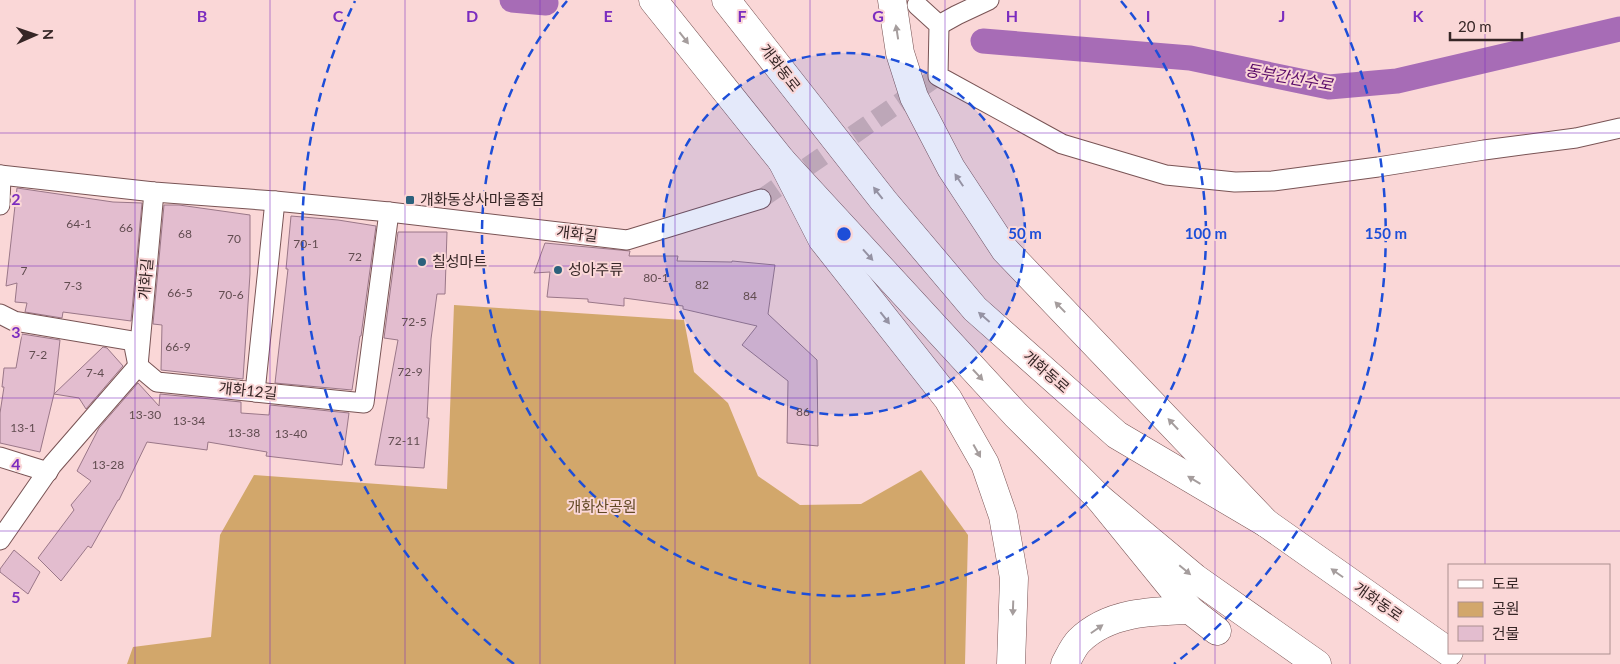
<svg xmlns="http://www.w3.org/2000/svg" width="1620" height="664" font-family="Lato,'Noto Sans KR',sans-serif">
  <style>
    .green { fill: #d2a76b }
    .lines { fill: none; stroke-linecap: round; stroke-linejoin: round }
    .canal { stroke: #a76cb6; stroke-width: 25 }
    .building { fill: #e3bdcf; stroke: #9a7788 }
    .minor-tunnel { stroke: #d3b4b4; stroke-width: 19; stroke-dasharray: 19 9; stroke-linecap: butt }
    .minor-casing { stroke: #795455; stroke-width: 21 }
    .primary-casing { stroke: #795455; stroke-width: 29 }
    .trunk-casing { stroke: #795455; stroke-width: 29 }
    .minor { stroke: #fff; stroke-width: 19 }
    .primary { stroke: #fff; stroke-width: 28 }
    .trunk { stroke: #fff; stroke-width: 28 }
    .oneway { fill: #a59d9d }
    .grid { fill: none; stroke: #7b2cbf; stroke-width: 1; stroke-opacity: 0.55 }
    .ring { fill: none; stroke: #1d4ed8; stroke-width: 2.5; stroke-dasharray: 9 6 }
    .poi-dot { fill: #2b617c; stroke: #fad7d7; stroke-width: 2 }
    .labels { text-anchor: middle; stroke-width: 4; stroke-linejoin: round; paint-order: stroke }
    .number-label { font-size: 12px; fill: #614c50 }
    .street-label { font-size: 15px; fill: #362626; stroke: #fad7d7 }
    .poi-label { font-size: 15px; fill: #362626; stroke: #fad7d7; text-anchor: start }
    .park-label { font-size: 15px; fill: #624925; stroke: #fad7d7 }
    .water-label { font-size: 16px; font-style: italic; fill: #5a0c6a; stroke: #fad7d7 }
    .grid-label { font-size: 16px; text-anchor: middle; font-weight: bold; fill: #7b2cbf; stroke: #fad7d7; stroke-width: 4; stroke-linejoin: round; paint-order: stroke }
    .centre { fill: #1d4ed8; stroke: #fad7d7; stroke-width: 2.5 }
    .ring-label { font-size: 15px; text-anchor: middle; font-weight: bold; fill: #1d4ed8; stroke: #fad7d7; stroke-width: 4; stroke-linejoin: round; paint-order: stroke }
  </style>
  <rect width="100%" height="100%" fill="#fad7d7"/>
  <polygon class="green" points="454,305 684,320 694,372 728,403 758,476 800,505 861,504 921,470 968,535 965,664 127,664 133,647 211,637 220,535 254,475 447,489"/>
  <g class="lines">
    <g class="canal">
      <polyline points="512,0 546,3"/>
      <polyline points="983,41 1190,58 1329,87 1397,81 1620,29"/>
    </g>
  </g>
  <g class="building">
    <polygon points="17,188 113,202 142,203 131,321 63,312 62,318 25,312 27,303 15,302 17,283 6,286"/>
    <polygon points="164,205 179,205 250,215 250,274 243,379 161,370 162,325 153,324"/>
    <polygon points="291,216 338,220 376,226 361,336 360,336 352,390 275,383 288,269 286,269"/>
    <polygon points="398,232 447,232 445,294 437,294 431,339 427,418 429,418 424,468 375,465 398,340 384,338"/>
    <polygon points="545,243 630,251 629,256 678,256 677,261 732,262 732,261 775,265 768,314 817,360 818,446 787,443 788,381 742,345 757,326 683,309 683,306 624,298 624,306 588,302 588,299 547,297 550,272 534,273"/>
    <polygon points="22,334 60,340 54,394 103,347 107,348 123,366 86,409 79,398 54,394 40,452 0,443 0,413 4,387 2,387 4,368 16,368"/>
    <polygon points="138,383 159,406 160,394 241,402 241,413 269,415 270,405 349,413 342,465 266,456 267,452 208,442 207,450 147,442 119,500 118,500 91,548 88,546 61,581 38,558 74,510 71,505 91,481 77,471 99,428"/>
    <polygon points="14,550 40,572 28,594 0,572 0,569"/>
  </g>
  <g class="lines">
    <polyline class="minor-tunnel" points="761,199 938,76"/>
    <g class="minor-casing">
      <g id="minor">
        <polyline points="917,5 939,25 938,76 1062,144 1166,175 1235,182 1273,181 1378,167 1484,150 1576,138 1620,128"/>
        <polyline points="939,25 957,15 989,0"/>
        <polyline points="0,175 154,192 275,201 389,212 627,240 761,199"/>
        <polyline points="0,205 1,175"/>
        <polyline points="0,314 14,321 133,341 138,366 157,382 364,403 389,212"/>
        <polyline points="255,392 275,201"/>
        <polyline points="0,457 48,472"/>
        <polyline points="0,540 52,465 138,366 154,192"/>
      </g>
    </g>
    <g class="primary-casing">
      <g id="primary">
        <polyline points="653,0 782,161 1016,415 1099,498 1195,578 1317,664"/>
        <polyline points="726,0 883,200 975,309 1117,435 1266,523 1449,652"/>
      </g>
    </g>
    <g class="trunk-casing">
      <g id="trunk">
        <polyline points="892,0 900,53 914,97 951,168 1005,250 1266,523"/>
        <polyline points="782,161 822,239 948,399 985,464 1003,516 1014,578 1011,664"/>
        <polyline points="1099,498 1190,610 1217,631"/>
        <path d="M1065,664C1069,657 1073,647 1079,641C1108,612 1152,611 1190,610"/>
      </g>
    </g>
    <use href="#minor" class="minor"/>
    <use href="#primary" class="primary"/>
    <use href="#trunk" class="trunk"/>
  </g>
  <defs><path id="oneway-solid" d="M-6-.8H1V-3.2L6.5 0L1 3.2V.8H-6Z" transform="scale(1.25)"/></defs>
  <g class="oneway">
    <use href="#oneway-solid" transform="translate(897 32) rotate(-99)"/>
    <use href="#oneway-solid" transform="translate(684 38) rotate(52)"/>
    <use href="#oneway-solid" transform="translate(959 180) rotate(-124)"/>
    <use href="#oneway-solid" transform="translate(878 193) rotate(-128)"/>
    <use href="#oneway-solid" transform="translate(868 255) rotate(48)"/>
    <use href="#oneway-solid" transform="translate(1060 307) rotate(-134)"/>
    <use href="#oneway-solid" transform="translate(984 317) rotate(-139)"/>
    <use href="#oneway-solid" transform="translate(885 318) rotate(52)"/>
    <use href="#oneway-solid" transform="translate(978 375) rotate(47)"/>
    <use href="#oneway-solid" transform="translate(1173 424) rotate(-133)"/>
    <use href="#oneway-solid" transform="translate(977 451) rotate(61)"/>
    <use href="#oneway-solid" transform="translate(1194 480) rotate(-149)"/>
    <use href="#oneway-solid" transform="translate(1185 570) rotate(40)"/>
    <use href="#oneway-solid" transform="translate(1337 573) rotate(-145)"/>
    <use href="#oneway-solid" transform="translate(1013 608) rotate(92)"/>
    <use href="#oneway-solid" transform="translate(1097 629) rotate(-35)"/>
  </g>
  <path class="grid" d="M135,0V664M270,0V664M405,0V664M540,0V664M675,0V664M810,0V664M945,0V664M1080,0V664M1215,0V664M1350,0V664M1485,0V565M0,133H1620M0,266H1620M0,398H1620M0,531H1620M1485,653V664"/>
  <circle cx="844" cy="234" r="181" fill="#1d4ed8" fill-opacity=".12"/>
  <g class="ring">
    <circle cx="844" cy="234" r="181"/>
    <path d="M1121 1A362 362 0 1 1 567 1"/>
    <path d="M514 664A542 542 0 0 1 355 1M1333 1A542 542 0 0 1 1174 664"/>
  </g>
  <g class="poi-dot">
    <rect x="405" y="195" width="10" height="10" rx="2.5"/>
    <circle cx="422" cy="262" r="5"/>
    <circle cx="558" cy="270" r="5"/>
  </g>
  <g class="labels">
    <g class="number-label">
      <text x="79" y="228">64-1</text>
      <text x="126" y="232">66</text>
      <text x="185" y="238">68</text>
      <text x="234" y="243">70</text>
      <text x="306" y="248">70-1</text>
      <text x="355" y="261">72</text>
      <text x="24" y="275">7</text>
      <text x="656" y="282">80-1</text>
      <text x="702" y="289">82</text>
      <text x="73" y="290">7-3</text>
      <text x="180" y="297">66-5</text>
      <text x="231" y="299">70-6</text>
      <text x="750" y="300">84</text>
      <text x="414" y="326">72-5</text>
      <text x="178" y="351">66-9</text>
      <text x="38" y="359">7-2</text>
      <text x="410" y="376">72-9</text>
      <text x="95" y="377">7-4</text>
      <text x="803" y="416">86</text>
      <text x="145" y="419">13-30</text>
      <text x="189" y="425">13-34</text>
      <text x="23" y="432">13-1</text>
      <text x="244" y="437">13-38</text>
      <text x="291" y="438">13-40</text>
      <text x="404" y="445">72-11</text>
      <text x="108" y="469">13-28</text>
    </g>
    <g class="street-label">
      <text transform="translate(780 68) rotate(52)" y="5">개화동로</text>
      <text transform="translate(577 234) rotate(7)" y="5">개화길</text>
      <text transform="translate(146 279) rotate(-85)" y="5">개화길</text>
      <text transform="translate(1046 372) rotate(41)" y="5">개화동로</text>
      <text transform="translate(248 391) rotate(6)" y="5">개화12길</text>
      <text transform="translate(1378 602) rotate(35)" y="5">개화동로</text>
    </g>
    <g class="poi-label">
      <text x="420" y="205">개화동상사마을종점</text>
      <text x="432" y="267">칠성마트</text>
      <text x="568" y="275">성아주류</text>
    </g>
    <g class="park-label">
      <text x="602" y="512">개화산공원</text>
    </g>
    <g class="water-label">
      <text transform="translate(1289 77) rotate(10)" y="6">동부간선수로</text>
    </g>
  </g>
  <g class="grid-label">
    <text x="202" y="22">B</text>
    <text x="338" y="22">C</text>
    <text x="472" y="22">D</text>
    <text x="608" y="22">E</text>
    <text x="742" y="22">F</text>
    <text x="878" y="22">G</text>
    <text x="1012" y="22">H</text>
    <text x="1148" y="22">I</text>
    <text x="1282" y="22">J</text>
    <text x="1418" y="22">K</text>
    <text x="16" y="205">2</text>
    <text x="16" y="338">3</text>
    <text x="16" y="470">4</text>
    <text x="16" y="603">5</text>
  </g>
  <circle cx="844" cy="234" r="8" class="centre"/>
  <g class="ring-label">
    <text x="1025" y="239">50 m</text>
    <text x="1206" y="239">100 m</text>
    <text x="1386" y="239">150 m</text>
  </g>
  <rect x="1448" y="564" width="162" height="90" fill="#fad7d7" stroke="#ac9090"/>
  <rect x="1458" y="580" width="25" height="8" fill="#ffffff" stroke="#ac9090"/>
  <text x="1492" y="589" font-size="15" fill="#362626">도로</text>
  <rect x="1458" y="602" width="25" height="15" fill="#d2a76b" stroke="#ac9090"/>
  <text x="1492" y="614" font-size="15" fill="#362626">공원</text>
  <rect x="1458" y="626" width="25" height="15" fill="#e3bdcf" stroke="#ac9090"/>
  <text x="1492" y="639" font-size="15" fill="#362626">건물</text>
  <g transform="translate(35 35) rotate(88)" stroke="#fad7d7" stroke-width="4" paint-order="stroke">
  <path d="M0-4L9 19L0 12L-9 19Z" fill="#362626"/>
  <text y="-8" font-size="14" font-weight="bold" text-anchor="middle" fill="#362626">N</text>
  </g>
  <path d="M1450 32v8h72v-8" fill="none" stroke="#362626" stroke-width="2.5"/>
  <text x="1458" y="32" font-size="15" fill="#362626" stroke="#fad7d7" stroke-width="4" paint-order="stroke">20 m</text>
</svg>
